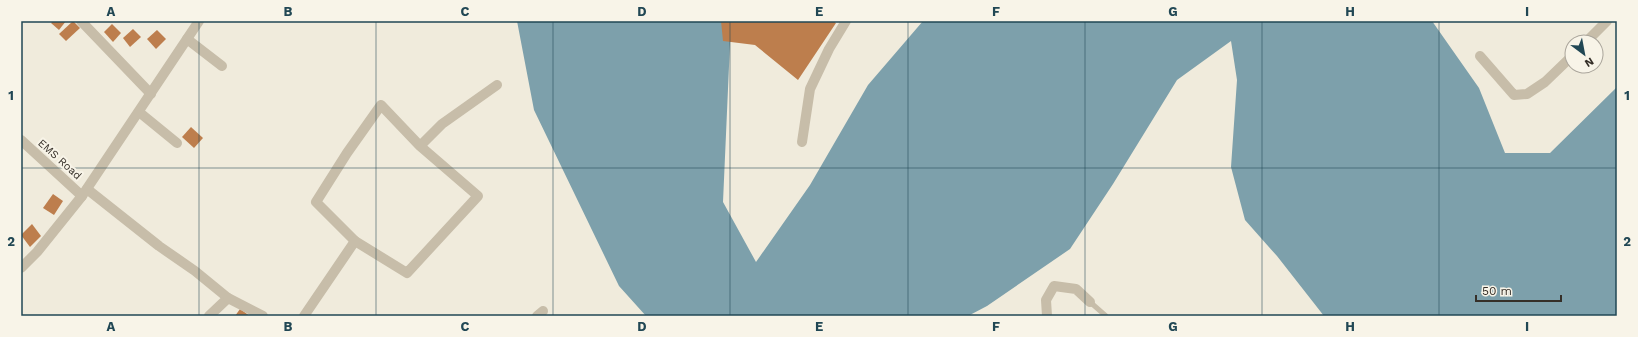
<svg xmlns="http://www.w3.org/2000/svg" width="1638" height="337" font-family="'Work Sans',sans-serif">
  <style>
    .water { fill: #7da0ab }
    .building { fill: #bd7e4d }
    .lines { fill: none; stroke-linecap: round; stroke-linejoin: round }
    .lane { stroke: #c7bda9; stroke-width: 5 }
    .street { stroke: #c7bda9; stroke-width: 10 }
    .grid { fill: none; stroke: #214754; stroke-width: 1; stroke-opacity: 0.55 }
    .labels { text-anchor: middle; stroke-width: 4; stroke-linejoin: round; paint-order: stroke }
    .street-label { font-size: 11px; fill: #352f28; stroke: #f8f4e8 }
    .neatline { fill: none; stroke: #214754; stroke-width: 1.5 }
    .grid-label { font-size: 13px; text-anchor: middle; font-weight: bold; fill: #214754 }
  </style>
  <rect width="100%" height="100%" fill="#f0ebdc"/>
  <polygon class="water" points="517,21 731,21 723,202 756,262 810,185 868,85 923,21 1432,21 1479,88 1505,153 1550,153 1617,87 1617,316 1324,316 1277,256 1245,220 1231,167 1237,80 1231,41 1177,80 1113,184 1070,249 987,306 968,316 646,316 619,286 534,110"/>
  <g class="building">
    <polygon points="53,21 66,21 59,30 51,23"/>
    <polygon points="73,21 80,28 66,41 59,34"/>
    <polygon points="721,21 833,21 836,23 798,80 755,45 723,41"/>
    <polygon points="112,24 121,33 113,42 104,32"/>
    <polygon points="133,29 141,37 130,47 123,38"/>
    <polygon points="157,30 166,39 156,49 147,39"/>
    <polygon points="191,127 203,138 194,148 182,137"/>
    <polygon points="53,194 63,201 54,215 43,208"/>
    <polygon points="32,224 41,236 30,247 21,235"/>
    <polygon points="240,309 250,316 235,316"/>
  </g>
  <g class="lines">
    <polyline class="lane" points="1090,302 1106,316"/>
    <g class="street">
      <polyline points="81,21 151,94"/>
      <polyline points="187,39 222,66"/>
      <polyline points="1586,42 1607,21"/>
      <polyline points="1480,56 1514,95 1527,94 1545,82 1572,56"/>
      <polyline points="139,112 177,143"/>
      <polyline points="21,140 82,196"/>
      <polyline points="802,142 810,89 829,49 846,21"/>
      <polyline points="420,146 478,196 407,273 355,241 316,202 347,153 381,105 420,146 442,124 497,85"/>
      <polyline points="87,189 159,246 195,271 228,298 209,316"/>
      <polyline points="21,268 37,252 82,196 199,21"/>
      <polyline points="228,298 263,316"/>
      <polyline points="304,316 355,241"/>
      <polyline points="537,316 543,311"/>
      <polyline points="1047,316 1046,300 1054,286 1076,289 1090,302"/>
    </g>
  </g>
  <path class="grid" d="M199,21V316M376,21V316M553,21V316M730,21V316M908,21V316M1085,21V316M1262,21V316M1439,21V316M21,168H1617"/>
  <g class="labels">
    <g class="street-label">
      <text transform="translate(60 159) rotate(42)" y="4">EMS Road</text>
    </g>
  </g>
  <rect width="1638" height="337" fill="none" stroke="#f8f4e8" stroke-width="44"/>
  <g transform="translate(1584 54) rotate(148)"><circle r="19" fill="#f8f4e8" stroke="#aaa59b"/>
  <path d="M0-3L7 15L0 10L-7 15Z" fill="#214754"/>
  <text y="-6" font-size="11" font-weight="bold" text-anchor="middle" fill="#352f28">N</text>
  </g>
  <path d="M1476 295v6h85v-6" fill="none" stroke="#352f28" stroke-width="2"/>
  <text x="1482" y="295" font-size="12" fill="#352f28" stroke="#f8f4e8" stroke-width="3" paint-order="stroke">50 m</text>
  <rect x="22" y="22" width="1594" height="293" class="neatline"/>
  <g class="grid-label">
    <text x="111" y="16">A</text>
    <text x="288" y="16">B</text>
    <text x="465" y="16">C</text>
    <text x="642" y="16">D</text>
    <text x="819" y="16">E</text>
    <text x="996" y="16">F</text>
    <text x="1173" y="16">G</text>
    <text x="1350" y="16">H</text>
    <text x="1527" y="16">I</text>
    <text x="11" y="100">1</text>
    <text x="1627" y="100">1</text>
    <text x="11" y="246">2</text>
    <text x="1627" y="246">2</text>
    <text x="111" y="331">A</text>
    <text x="288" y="331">B</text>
    <text x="465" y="331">C</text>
    <text x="642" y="331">D</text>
    <text x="819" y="331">E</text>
    <text x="996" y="331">F</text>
    <text x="1173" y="331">G</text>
    <text x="1350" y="331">H</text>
    <text x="1527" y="331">I</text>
  </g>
</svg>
